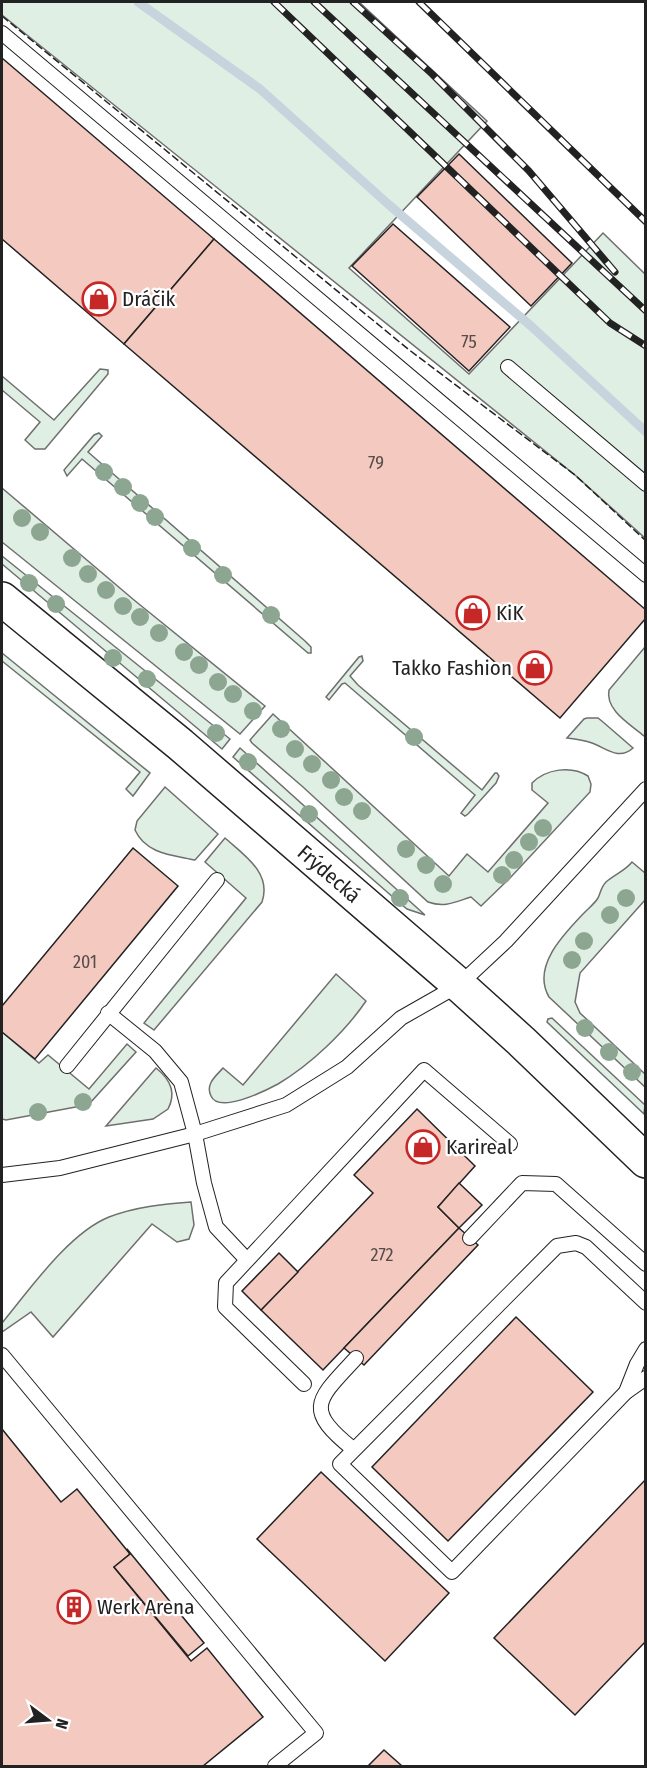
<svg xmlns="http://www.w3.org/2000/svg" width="647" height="1768" font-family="'Fira Sans Condensed',sans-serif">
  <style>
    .green { fill: #e0efe3; stroke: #6f6f6f; stroke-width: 1.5 }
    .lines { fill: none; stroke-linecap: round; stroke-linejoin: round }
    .stream { stroke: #c7d3dd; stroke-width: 9 }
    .building { fill: #f3c9c0; stroke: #222; stroke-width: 1.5 }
    .lane-casing { stroke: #222; stroke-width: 16 }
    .secondary-casing { stroke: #222; stroke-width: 36 }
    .lane { stroke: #fff; stroke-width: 14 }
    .secondary { stroke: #fff; stroke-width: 33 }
    .rail-casing { stroke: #222; stroke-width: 7 }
    .rail { stroke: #fff; stroke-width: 4.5; stroke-dasharray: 14; stroke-linecap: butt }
    .fence { stroke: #222; stroke-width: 1.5; stroke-dasharray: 8 3; stroke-linecap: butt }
    .tree { fill: #8da692 }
    .labels { text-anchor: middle; stroke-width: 4.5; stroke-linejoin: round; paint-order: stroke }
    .number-label { font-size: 18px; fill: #564c4a }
    .poi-label { font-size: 21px; fill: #222; stroke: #fff; text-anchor: start }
    .street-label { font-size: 21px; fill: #222; stroke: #fff }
  </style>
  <rect width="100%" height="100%" fill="#fff"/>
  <g class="green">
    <polygon points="2,2 359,2 487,121 349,268 469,374 603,233 645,274 645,538 575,475 2,15"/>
    <polygon points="100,369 108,370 108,374 45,449 35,449 25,440 40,422 2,390 2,376 54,420"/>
    <polygon points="99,433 102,436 88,452 305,641 311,647 311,653 308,653 82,459 67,476 64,470 94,435"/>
    <polygon points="2,488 134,600 265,706 240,734 2,542"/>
    <polygon points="2,556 230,739 222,749 2,564"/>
    <path d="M645,647L646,734L644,736C630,724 605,710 609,690Z"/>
    <polygon points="2,653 150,773 133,796 126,789 140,772 2,661"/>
    <polygon points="362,656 363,661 350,676 358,685 482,790 495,773 497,773 499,776 496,783 468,814 465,816 461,813 475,795 345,683 342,684 329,700 326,697 359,657"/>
    <path d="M273,714L449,876L467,854L488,872L548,803L532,790V783C546,769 571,765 588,776L591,784L590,792L510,878L481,906L471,897C455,902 445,908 428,902L303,787L252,743L250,740Z"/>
    <path d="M587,718H598L603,722L633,748C619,761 606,748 592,743C584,740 576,739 567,738L584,719Z"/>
    <polygon points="240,748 425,915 407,909 394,898 233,757"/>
    <path d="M165,787L218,834L195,860C172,855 146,854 135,830L137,821Z"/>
    <path d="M225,838C244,855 272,873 262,902L154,1030L144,1023L246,898L205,862Z"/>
    <path d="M632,862L645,873V900L580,973L575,1002L580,1013L645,1074V1087L549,997C531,966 565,933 585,912C589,908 595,903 598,898C601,892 601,887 606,882C615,874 625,871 632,862Z"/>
    <path d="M336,974L366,1001C345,1032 310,1065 278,1084C265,1091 219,1114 211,1096C205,1084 216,1076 223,1068L243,1085Z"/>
    <polygon points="552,1018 645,1105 644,1114 547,1022 548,1019"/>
    <polygon points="2,1032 39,1063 48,1055 89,1089 127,1044 136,1052 90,1103 81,1106 6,1120 2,1119"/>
    <path d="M156,1068C170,1079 177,1092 168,1109L153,1119L106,1126Z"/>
    <path d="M191,1202L194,1225L189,1239L177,1242L152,1224L53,1337L31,1312L2,1332V1323C30,1289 69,1233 109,1217C135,1207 163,1204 191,1202Z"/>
  </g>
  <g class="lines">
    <polyline class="stream" points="138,2 260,89 388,204 531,326 646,432"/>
  </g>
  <g class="building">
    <polygon points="2,58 214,239 124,344 2,239"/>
    <polygon points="459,154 572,263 531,306 417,197"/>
    <polygon points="393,224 510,327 469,371 352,266"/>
    <polygon points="214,239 646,610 646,618 560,718 124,344"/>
    <polygon points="133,848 178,886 35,1059 2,1032 2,1006"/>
    <polygon points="417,1109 475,1166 438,1207 459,1228 323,1370 261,1310 373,1193 354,1175"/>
    <polygon points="459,1183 482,1205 459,1228 438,1207"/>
    <polygon points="459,1228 478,1245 364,1365 344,1348"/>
    <polygon points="279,1253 298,1272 261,1310 242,1291"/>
    <polygon points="516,1317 593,1392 448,1541 372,1467"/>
    <polygon points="2,1429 61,1502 77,1489 130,1554 114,1567 191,1661 207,1648 263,1717 203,1766 2,1766"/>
    <polygon points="321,1472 449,1593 385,1661 257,1539"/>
    <polygon points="646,1479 646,1641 575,1715 494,1638"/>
    <polygon points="127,1549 204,1643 188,1656 114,1567 130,1554"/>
    <polygon points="384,1750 402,1766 368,1766"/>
  </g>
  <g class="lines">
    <g class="lane-casing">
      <g id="lane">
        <polyline points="2,33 646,575"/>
        <polyline points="508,367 646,484"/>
        <polyline points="108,1013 155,1051 181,1082 195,1134 204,1183 216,1227 247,1260"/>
        <polyline points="67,1066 217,880"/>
        <polyline points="2,1175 60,1168 195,1134 286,1105 347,1067 401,1018 459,985 506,941 646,789"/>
        <polyline points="470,1238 522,1183 556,1184 646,1264"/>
        <polyline points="646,1303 586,1247 576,1243 557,1246 340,1464 452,1572 626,1392 646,1378"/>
        <polyline points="2,1355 316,1733 275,1766"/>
        <polyline points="304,1384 225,1307 226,1283 424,1070 510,1144"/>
        <polyline points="626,1392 637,1364 646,1349"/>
        <path d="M353,1449C303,1409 317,1400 356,1358"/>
      </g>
    </g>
    <g class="secondary-casing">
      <polyline id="secondary" points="2,599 181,745 459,985 521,1041 646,1161"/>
    </g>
    <use href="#lane" class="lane"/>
    <use href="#secondary" class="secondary"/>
    <g class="rail-casing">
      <g id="rail">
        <polyline points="274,2 610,323 646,346"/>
        <polyline points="314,2 646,311"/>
        <polyline points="353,2 432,74 529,171 615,272"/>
        <polyline points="419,2 646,222"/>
      </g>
    </g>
    <use href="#rail" class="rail"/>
    <polyline class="fence" points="2,16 408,349 575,475 646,541"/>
  </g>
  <g class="tree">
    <circle cx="104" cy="472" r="9"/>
    <circle cx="123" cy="487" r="9"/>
    <circle cx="140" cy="503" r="9"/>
    <circle cx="155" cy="517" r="9"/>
    <circle cx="22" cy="518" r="9"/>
    <circle cx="40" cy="532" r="9"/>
    <circle cx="192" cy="548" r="9"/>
    <circle cx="72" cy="558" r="9"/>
    <circle cx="88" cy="574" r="9"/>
    <circle cx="223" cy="575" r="9"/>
    <circle cx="29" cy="583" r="9"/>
    <circle cx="106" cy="590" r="9"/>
    <circle cx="56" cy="604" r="9"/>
    <circle cx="123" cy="606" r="9"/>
    <circle cx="271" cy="615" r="9"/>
    <circle cx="140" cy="617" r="9"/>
    <circle cx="159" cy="633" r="9"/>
    <circle cx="184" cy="652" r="9"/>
    <circle cx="113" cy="658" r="9"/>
    <circle cx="199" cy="665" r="9"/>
    <circle cx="147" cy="679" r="9"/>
    <circle cx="218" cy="682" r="9"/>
    <circle cx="233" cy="694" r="9"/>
    <circle cx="253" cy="711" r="9"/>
    <circle cx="281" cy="729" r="9"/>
    <circle cx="216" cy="733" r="9"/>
    <circle cx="414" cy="737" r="9"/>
    <circle cx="295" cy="749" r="9"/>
    <circle cx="248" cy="762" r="9"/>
    <circle cx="312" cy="764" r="9"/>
    <circle cx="331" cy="780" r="9"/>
    <circle cx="344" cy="797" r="9"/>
    <circle cx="362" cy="811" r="9"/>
    <circle cx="309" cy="814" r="9"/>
    <circle cx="543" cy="828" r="9"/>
    <circle cx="529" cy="842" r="9"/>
    <circle cx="406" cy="849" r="9"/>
    <circle cx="514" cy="860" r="9"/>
    <circle cx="426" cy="865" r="9"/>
    <circle cx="502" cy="875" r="9"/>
    <circle cx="443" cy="884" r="9"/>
    <circle cx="400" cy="898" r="9"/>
    <circle cx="626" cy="898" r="9"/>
    <circle cx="610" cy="915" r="9"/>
    <circle cx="584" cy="941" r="9"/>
    <circle cx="572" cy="960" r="9"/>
    <circle cx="585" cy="1028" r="9"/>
    <circle cx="609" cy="1052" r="9"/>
    <circle cx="632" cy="1072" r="9"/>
    <circle cx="83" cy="1102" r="9"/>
    <circle cx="38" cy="1112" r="9"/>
  </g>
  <defs>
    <g id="shop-ring" transform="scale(1.725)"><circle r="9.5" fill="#fff" stroke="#c62828" stroke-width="1.5"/><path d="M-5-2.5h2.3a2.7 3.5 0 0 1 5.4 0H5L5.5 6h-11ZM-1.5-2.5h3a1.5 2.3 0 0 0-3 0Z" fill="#c62828"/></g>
    <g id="building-ring" transform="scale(1.725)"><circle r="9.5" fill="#fff" stroke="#c62828" stroke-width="1.5"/><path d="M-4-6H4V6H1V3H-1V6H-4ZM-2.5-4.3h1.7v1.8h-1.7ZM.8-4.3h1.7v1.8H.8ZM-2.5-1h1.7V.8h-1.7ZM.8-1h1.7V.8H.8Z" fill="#c62828"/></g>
  </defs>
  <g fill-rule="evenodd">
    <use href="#shop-ring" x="99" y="299"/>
    <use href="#shop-ring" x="473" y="613"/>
    <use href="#shop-ring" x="535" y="668"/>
    <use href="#shop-ring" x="423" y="1147"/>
    <use href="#building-ring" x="74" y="1607"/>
  </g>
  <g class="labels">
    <g class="number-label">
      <text x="469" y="348">75</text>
      <text x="376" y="469">79</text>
      <text x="85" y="968">201</text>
      <text x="382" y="1261">272</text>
    </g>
    <g class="poi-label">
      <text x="122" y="306">Dráčik</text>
      <text x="496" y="620">KiK</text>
      <text x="512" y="675" text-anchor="end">Takko Fashion</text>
      <text x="446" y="1154">Karireal</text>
      <text x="97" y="1614">Werk Arena</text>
    </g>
    <g class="street-label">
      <text transform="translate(329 874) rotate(41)" y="7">Frýdecká</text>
    </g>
  </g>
  <rect width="647" height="1768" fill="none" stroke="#222222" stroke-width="6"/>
  <g transform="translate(48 1720) rotate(106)" stroke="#ffffff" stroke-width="4.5" paint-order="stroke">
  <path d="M0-4.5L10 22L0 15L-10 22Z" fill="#222222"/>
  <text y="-9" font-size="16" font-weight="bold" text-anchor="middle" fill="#222222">N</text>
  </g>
</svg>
